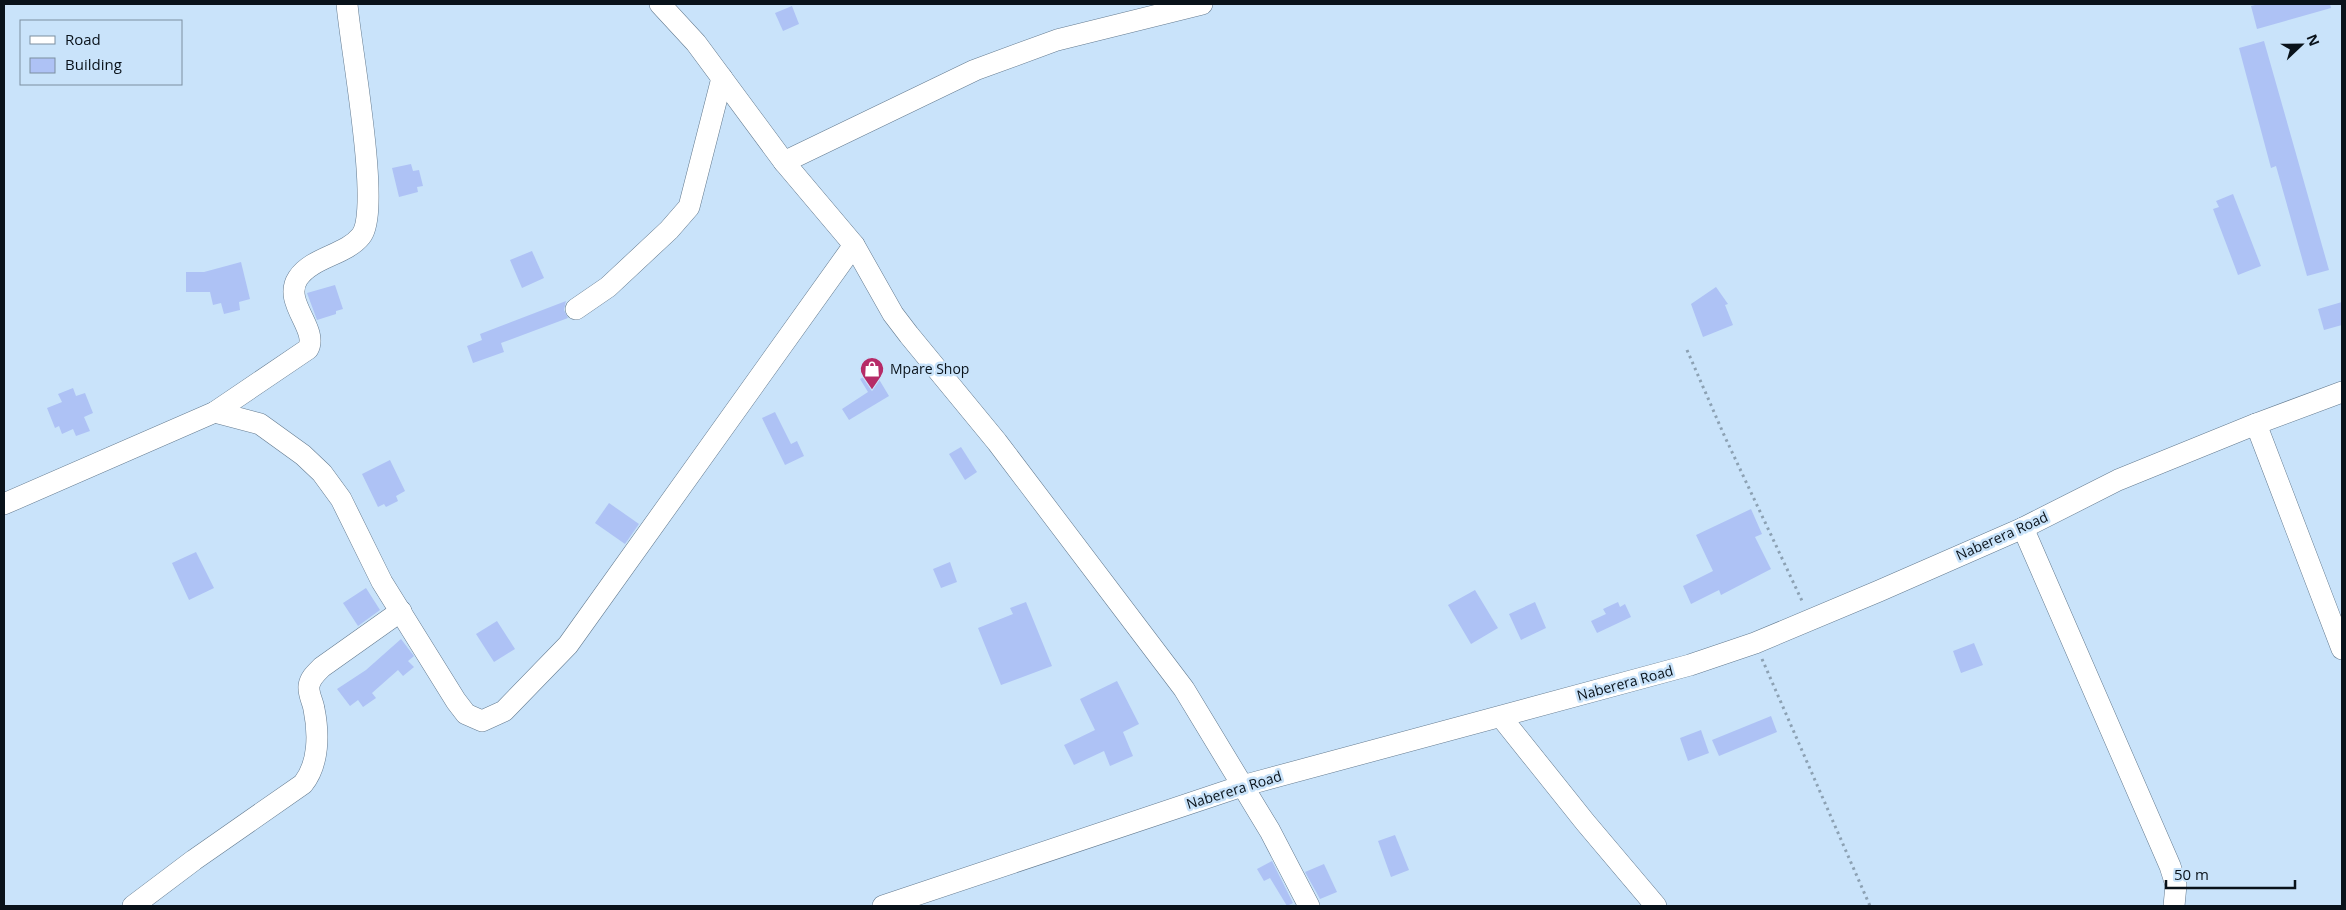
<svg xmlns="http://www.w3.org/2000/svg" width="2346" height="910" font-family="'Open Sans',sans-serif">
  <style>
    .building { fill: #aec2f5 }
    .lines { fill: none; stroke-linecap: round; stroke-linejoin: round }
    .minor-casing { stroke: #637a8f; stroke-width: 22 }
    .path { stroke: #8ca1b3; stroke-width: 3; stroke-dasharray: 2.5 4; stroke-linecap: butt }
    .minor { stroke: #fff; stroke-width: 21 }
    .labels { text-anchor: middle; stroke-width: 5; stroke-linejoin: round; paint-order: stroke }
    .poi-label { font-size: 14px; fill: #09121a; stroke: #c9e3fa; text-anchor: start }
    .street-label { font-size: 14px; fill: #09121a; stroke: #c9e3fa }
  </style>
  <rect width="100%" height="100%" fill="#c9e3fa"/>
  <g class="building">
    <polygon points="2259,4 2330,4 2331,8 2257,29 2251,6"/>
    <polygon points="792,6 799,24 783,31 775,13"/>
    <polygon points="2264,41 2329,270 2307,276 2276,166 2271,168 2239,48"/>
    <polygon points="411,164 413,171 419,170 423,186 417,187 418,192 399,197 392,168"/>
    <polygon points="2233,194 2261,266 2238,275 2213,209 2219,207 2216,201"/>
    <polygon points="532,251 544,278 522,288 510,260"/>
    <polygon points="241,262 250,299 239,302 240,310 224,314 221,303 213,305 210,292 186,292 186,272 204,272"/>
    <polygon points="335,285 343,309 336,311 336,314 317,320 307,293"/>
    <polygon points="1716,287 1728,304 1725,305 1733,325 1703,337 1691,304"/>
    <polygon points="566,301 564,310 568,318 501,343 504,352 473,363 467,346 482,340 480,334"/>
    <polygon points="2342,302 2342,325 2324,330 2318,309"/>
    <polygon points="874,371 889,396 849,420 842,409 868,392 860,379"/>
    <polygon points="73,388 76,396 85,393 93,413 84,417 90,431 76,436 73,429 62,434 59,426 55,428 47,408 62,402 58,394"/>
    <polygon points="775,412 791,444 797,441 804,456 785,465 762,418"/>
    <polygon points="961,447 977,472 965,480 949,454"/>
    <polygon points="390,460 405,491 396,496 398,501 386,507 384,504 378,507 362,474"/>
    <polygon points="609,503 639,524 625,544 595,523"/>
    <polygon points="1751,509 1762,534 1755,537 1771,569 1721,595 1719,590 1691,604 1683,586 1713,571 1696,535"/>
    <polygon points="196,552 214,588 189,600 172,563"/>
    <polygon points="950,562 957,582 941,588 933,569"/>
    <polygon points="366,588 380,610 358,626 343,603"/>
    <polygon points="1475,590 1498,628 1471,644 1448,605"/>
    <polygon points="1026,602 1052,666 1001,685 978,628 1013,614 1010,608"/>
    <polygon points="1535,602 1546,628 1521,640 1509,614"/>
    <polygon points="1618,602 1620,607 1625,604 1631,617 1597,633 1591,621 1606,614 1603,609"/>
    <polygon points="497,621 515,649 494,662 476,634"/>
    <polygon points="401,639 414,656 408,661 414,667 403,676 398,670 372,693 376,698 363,707 358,700 350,706 337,689 366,670"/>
    <polygon points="1974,643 1983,665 1961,673 1953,651"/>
    <polygon points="1117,681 1139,724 1123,732 1133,756 1110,766 1104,751 1074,765 1064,745 1095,730 1080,699"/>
    <polygon points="1771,716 1777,732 1719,756 1712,740"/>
    <polygon points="1701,730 1709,753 1688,761 1680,738"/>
    <polygon points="1395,835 1409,870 1391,877 1378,841"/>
    <polygon points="1272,861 1293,903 1287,906 1270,878 1264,881 1257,869"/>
    <polygon points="1324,864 1337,892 1320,899 1305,872"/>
  </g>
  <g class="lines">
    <g class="minor-casing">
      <g id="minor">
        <polyline points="660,4 696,43 784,162 854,245 893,314 909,335 997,442 1184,689 1270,831 1309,906"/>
        <polyline points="784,162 975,70 1057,40 1202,4"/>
        <polyline points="576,309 608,287 669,230 689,207 722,78"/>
        <polyline points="215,412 260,424 303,455 322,473 341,499 382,582 456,701 466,714 482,721 504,711 568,645 854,245"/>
        <polyline points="2256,424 2342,649"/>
        <path d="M4,504L215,412L308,349C319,329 282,302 298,278C312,257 346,255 361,236C382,211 350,44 347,4"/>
        <polyline points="2023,528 2170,866 2176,885 2174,906"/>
        <polyline points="1501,717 1585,822 1656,906"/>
        <path d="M133,906L194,860L303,784C319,764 319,734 314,709C313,702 308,694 309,686C310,678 316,673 322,667L401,611"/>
        <polyline points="883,906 1242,786 1690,665 1755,643 1879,591 2023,528 2118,480 2256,424 2342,392"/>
      </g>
    </g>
    <g class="path">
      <polyline points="1687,350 1724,435 1803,603"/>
      <polyline points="1762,659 1870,906"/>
    </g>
    <use href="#minor" class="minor"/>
  </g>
  <defs>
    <g id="shop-pin" transform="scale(1.25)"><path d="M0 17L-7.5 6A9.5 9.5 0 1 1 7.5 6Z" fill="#b62b67" stroke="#c9e3fa"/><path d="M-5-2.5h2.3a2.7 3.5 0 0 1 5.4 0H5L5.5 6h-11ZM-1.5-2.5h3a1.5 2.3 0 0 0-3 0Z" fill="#fff"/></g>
  </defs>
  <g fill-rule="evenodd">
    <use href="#shop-pin" x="872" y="369"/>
  </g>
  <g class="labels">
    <g class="poi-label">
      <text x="890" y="374">Mpare Shop</text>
    </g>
    <g class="street-label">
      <text transform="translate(2002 536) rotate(-24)" y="5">Naberera Road</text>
      <text transform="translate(1625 683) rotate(-15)" y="5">Naberera Road</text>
      <text transform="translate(1234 790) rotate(-17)" y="5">Naberera Road</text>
    </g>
  </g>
  <rect width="2346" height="910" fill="none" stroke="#09121a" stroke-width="10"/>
  <rect x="20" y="20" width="162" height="65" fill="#c9e3fa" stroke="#7c8fa0"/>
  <rect x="30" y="36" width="25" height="8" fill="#ffffff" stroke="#7c8fa0"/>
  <text x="65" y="45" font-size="15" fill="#09121a">Road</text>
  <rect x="30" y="58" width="25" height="15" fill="#aec2f5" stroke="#7c8fa0"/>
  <text x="65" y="70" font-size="15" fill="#09121a">Building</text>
  <g transform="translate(2301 45) rotate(68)" stroke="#c9e3fa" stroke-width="4" paint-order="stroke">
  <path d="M0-4L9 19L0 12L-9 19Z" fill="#09121a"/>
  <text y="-8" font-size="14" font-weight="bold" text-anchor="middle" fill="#09121a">N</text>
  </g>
  <path d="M2166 880v8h129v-8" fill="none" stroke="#09121a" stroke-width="2.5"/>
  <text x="2174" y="880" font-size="15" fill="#09121a" stroke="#c9e3fa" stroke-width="4" paint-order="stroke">50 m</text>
</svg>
